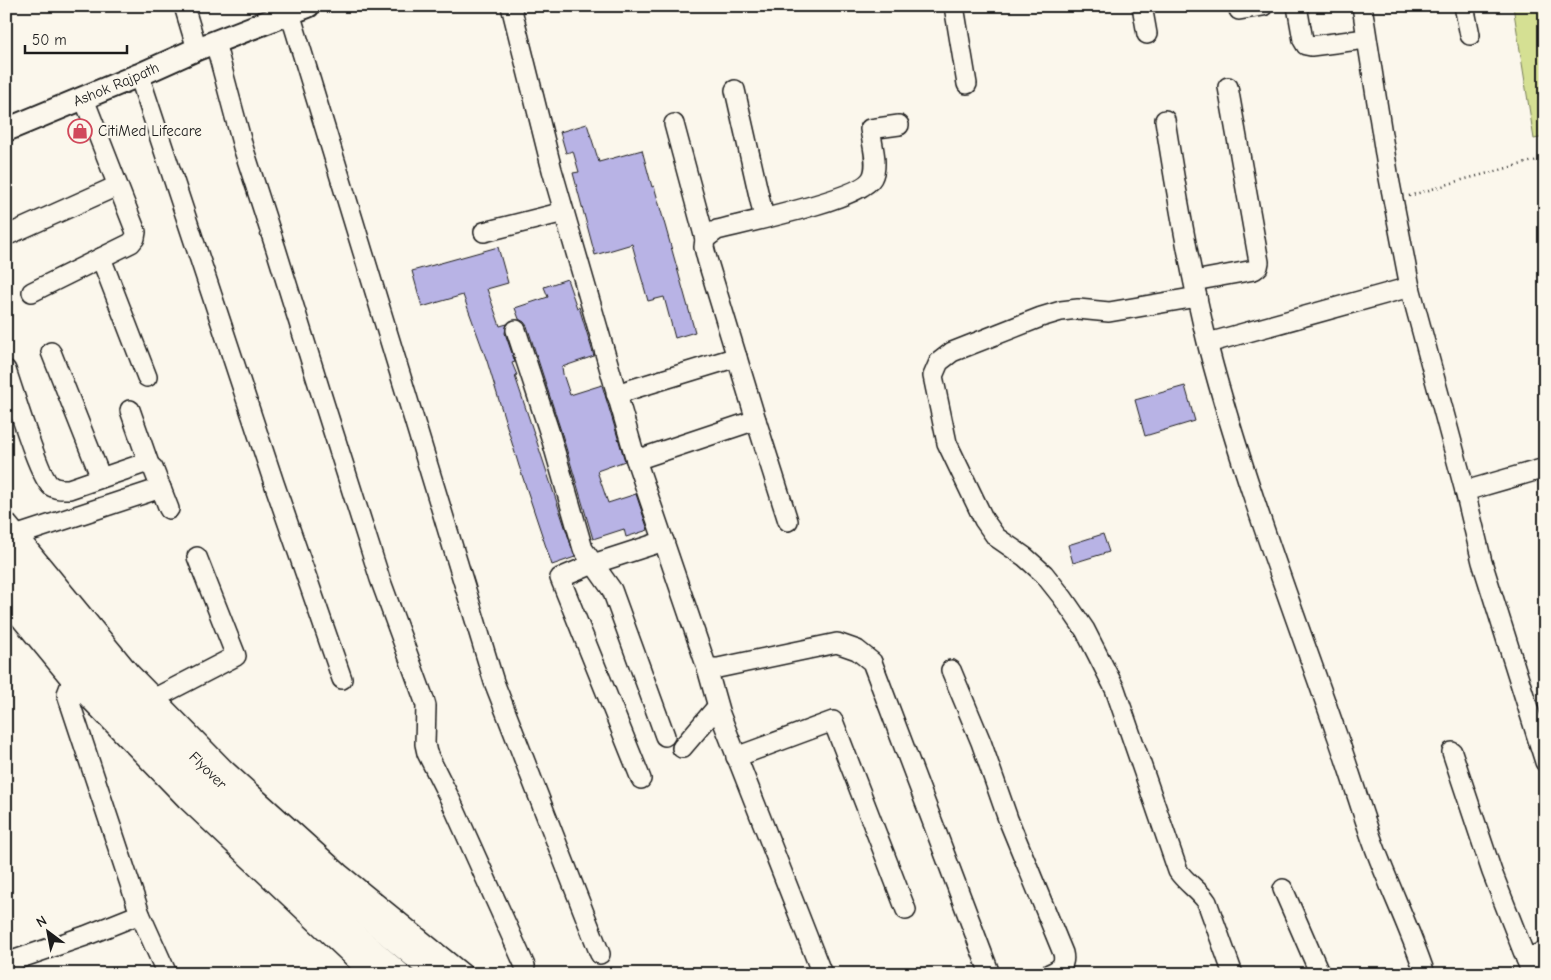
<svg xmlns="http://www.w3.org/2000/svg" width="1551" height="980" font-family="'Comic Neue',sans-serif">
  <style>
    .green { fill: #d5e093; stroke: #787e58 }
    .building { fill: #b8b3e5; stroke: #1c1c1c }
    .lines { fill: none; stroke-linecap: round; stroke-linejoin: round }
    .minor-casing { stroke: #1c1c1c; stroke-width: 22 }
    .major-casing { stroke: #1c1c1c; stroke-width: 26 }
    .path { stroke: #1c1c1c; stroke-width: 2.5; stroke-dasharray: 1 4; stroke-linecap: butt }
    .minor { stroke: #fbf7ec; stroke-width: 19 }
    .major { stroke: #fbf7ec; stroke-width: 22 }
    .labels { text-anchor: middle; stroke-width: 4.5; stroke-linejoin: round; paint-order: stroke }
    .street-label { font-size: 15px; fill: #1c1c1c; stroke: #fbf7ec }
    .poi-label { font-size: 15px; fill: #1c1c1c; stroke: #fbf7ec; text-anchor: start }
  </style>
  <rect width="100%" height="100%" fill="#fbf7ec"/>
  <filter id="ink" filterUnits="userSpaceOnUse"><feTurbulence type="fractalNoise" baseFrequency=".02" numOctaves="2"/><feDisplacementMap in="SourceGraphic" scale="10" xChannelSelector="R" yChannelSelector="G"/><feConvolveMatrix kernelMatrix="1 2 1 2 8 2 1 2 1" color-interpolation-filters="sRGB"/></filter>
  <g filter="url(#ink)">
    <polygon class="green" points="1513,6 1545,6 1545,137 1534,139"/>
    <g class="building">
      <polygon points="587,124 599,162 642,150 652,187 654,186 695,332 675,338 664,297 648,301 632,244 595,255 573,173 579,172 573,151 566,153 560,132"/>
      <polygon points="498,247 508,283 487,289 500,326 507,324 505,333 515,362 512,363 517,375 515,376 575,557 552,565 519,466 487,361 463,295 422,307 412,271"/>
      <polygon points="567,279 577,308 579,307 594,356 562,367 563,374 570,395 602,385 625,461 597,471 608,503 636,494 648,530 626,537 624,529 593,539 561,431 527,326 524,322 519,319 515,308 548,297 544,287"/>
      <polygon points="1185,386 1195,421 1145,436 1135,400"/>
      <polygon points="1103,534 1109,552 1073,563 1068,545"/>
    </g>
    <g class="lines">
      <g class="minor-casing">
        <g id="minor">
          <polyline points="184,6 197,49"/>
          <polyline points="511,6 552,170 636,460 707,668 720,714 822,974"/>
          <polyline points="954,6 967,84"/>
          <polyline points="1142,6 1147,34"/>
          <polyline points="1297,6 1303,40 1306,45 1311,46 1366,39"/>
          <polyline points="1362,6 1388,173 1410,287 1465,491 1482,562 1545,762"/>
          <polyline points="1464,6 1470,35"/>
          <polyline points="1239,10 1263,6"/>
          <polyline points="290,13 494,682 600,954"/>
          <polyline points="215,42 243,147 276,249 324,403 380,579 424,699 426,706 425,744 427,753 450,799 525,966"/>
          <polyline points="139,75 274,483 342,679"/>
          <polyline points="735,90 764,218"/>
          <path d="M1165,120C1177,197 1190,274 1209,350C1244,482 1293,609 1338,738C1350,772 1360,806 1372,840C1388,885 1410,928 1425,974"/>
          <polyline points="674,124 705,239"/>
          <polyline points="484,232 564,212"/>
          <polyline points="10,234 117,186"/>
          <polyline points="101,258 147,377"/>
          <polyline points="1194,281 1254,270 1258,267 1259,262 1228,87"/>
          <polyline points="32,292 131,243 135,238 136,232 84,99"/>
          <path d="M1197,297L1109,312L1078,309L1061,311L1041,317L952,352L939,362L933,376L947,443L984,520L996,537L1025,557L1044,574L1063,598L1085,630L1115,689L1178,871C1186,883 1199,890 1207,902L1233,974"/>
          <polyline points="516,330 550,434 583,549 612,590 665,736"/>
          <polyline points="1208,343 1410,287"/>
          <polyline points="51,352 101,478"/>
          <path d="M6,370C13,389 39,478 51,486C57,490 63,489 69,489L145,463L153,468L169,509"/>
          <polyline points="616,394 737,357"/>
          <polyline points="130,410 149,464"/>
          <polyline points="756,420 788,521"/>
          <path d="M636,460L756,420L707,259L704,247L705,239L717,230C744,223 861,199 872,178C879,165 872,144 870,129L899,125"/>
          <polyline points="1465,491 1545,468"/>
          <polyline points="6,522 130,673 224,769 339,873 463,974"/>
          <polyline points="21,534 161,488"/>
          <polyline points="6,601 72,681 186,799 371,974"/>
          <polyline points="707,668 718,668 837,643 857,650 872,662 990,974"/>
          <path d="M951,670L981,742L1008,819L1063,953C1066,965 1059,970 1049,974"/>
          <polyline points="72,681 67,694 140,914 167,974"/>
          <polyline points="155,698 236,656 197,557"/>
          <polyline points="682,748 717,707"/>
          <polyline points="1452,752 1492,872 1532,974"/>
          <polyline points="736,757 833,721 906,910"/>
          <polyline points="641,779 560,578 593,564 664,541"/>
          <polyline points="1283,889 1320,974"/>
          <polyline points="1526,959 1545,951"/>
          <polyline points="6,963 85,936 140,914"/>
        </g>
      </g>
      <g class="major-casing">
        <g id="major">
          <path id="s1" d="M6,130L139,75L197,49L308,6"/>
          <path id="s2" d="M6,541C27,568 46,596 68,622C129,693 195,759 263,823C319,875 376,927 436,974"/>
          <path d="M6,572C122,720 258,851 400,974"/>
        </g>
      </g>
      <polyline class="path" points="1409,196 1462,180 1545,158"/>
      <use href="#minor" class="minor"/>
      <use href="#major" class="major"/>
    </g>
  </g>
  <defs>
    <g id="shop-ring" transform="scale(1.25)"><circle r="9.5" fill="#fbf7ec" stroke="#d1495b" stroke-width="1.5"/><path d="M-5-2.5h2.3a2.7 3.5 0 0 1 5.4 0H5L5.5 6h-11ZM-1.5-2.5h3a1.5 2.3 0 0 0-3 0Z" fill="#d1495b"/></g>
  </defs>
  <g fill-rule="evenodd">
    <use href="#shop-ring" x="80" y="131"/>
  </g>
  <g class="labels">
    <g class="street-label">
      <text dy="5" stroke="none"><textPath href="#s1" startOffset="119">Ashok Rajpath</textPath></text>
      <text dy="5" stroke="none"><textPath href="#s2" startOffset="306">Flyover</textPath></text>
    </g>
    <g class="poi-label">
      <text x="98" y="136">CitiMed Lifecare</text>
    </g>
  </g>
  <rect width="1551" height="980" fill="none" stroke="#fbf7ec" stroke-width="25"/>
  <rect x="12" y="12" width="1526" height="955" fill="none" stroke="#1c1c1c" stroke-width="2" filter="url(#ink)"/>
  <g transform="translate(48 932) rotate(328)" stroke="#fbf7ec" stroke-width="4" paint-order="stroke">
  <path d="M0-4L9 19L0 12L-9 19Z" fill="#1c1c1c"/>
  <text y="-8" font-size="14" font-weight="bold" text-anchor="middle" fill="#1c1c1c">N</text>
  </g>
  <path d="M25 45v8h102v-8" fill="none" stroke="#1c1c1c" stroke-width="2.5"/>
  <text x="32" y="45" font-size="15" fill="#1c1c1c" stroke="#fbf7ec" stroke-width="4" paint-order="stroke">50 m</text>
</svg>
